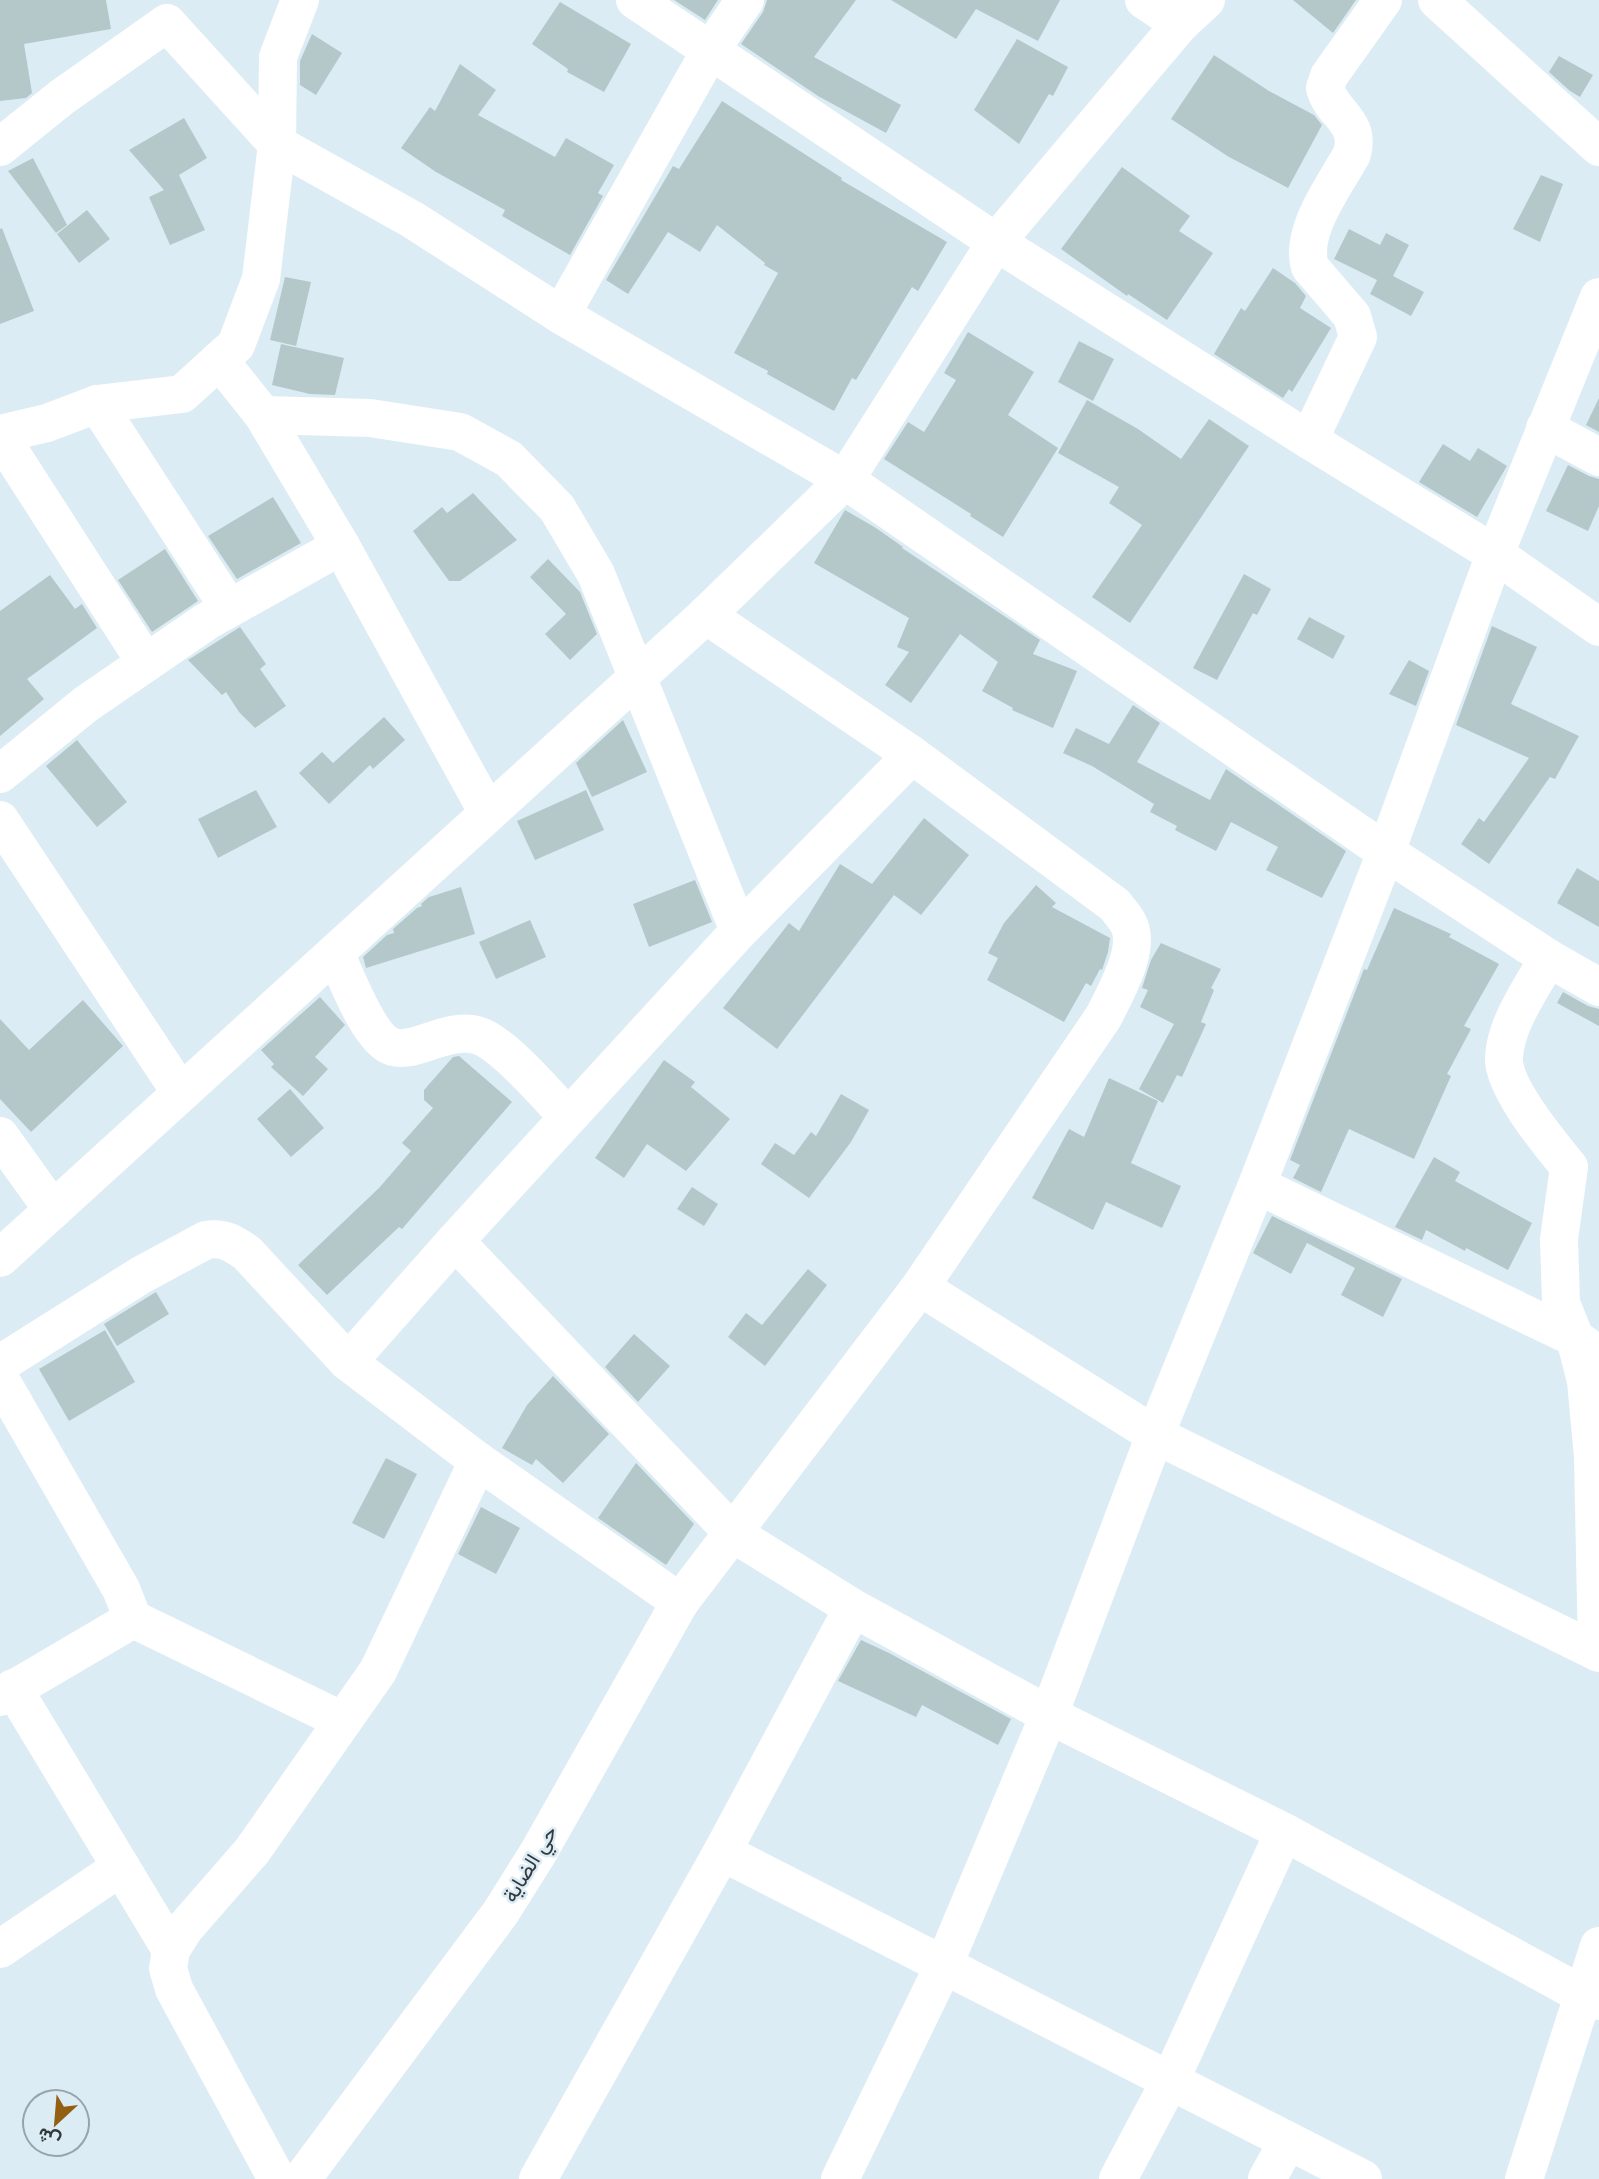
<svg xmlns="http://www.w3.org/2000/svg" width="1599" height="2179" font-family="Raleway,Vazirmatn,sans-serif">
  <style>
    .building { fill: #b4c8c9 }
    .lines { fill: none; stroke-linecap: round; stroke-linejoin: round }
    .minor { stroke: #fff; stroke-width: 38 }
    .labels { text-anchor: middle; stroke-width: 5; stroke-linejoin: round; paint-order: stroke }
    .street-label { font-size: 21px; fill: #32383c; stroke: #dcecf5 }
  </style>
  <rect width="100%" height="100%" fill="#dcecf5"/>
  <g class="building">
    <polygon points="0,0 106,0 111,29 24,44 32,93 26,98 0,101"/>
    <polygon points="674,0 718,0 705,20"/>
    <polygon points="767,0 856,0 814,57 901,105 886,133 818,96 741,44 763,12"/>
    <polygon points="891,0 1060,0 1038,41 976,9 956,39"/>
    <polygon points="1293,0 1356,0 1333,33"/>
    <polygon points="560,2 631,44 604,92 567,72 568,69 532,44"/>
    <polygon points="312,34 342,53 316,95 300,85 300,61"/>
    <polygon points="1017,39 1068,67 1053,96 1049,94 1019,144 974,110"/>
    <polygon points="1214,55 1269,91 1314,115 1322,125 1288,188 1229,157 1171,119"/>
    <polygon points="1559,56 1593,75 1580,97 1570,91 1549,72"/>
    <polygon points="460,64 496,90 478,115 555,157 566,138 614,165 598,193 603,196 570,255 502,216 505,210 436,172 401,148 430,107 435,111"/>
    <polygon points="722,101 817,162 842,178 841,180 947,242 918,291 912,287 856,380 852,378 834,411 767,374 768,371 734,353 778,273 764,265 765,263 717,225 700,252 668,232 628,294 606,280 673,166 679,169"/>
    <polygon points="184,118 207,158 179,175 205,230 170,245 149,197 164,190 129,150"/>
    <polygon points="33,158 67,225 56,233 8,171"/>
    <polygon points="1122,167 1190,216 1179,231 1213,253 1167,320 1128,294 1127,296 1061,249"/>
    <polygon points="1541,175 1563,184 1540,242 1513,229"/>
    <polygon points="87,210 110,239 79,263 57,234"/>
    <polygon points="2,228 34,311 0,324 0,229"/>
    <polygon points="1349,229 1380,245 1386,233 1409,245 1393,276 1424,292 1411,316 1370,294 1377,280 1334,259"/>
    <polygon points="1273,268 1295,283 1306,296 1300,308 1331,328 1292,392 1289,389 1283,398 1214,354 1241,308 1245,311"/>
    <polygon points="285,277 311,282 296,346 270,340"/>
    <polygon points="968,332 1034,372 1008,415 1058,448 1003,537 970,516 971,514 884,459 908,422 924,432 956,380 944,373"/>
    <polygon points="1079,341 1114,359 1093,401 1058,382"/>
    <polygon points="281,344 344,358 335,395 310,394 272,385"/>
    <polygon points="1599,398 1599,432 1586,425"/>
    <polygon points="1087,400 1138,429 1181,459 1209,419 1249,446 1130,623 1092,597 1142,525 1109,503 1119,487 1058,453"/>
    <polygon points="1443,444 1470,461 1478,448 1507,466 1477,517 1419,482"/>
    <polygon points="1568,465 1589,476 1599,479 1599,506 1588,531 1546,511"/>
    <polygon points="473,493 517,540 460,581 449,581 413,531 442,507 447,513"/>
    <polygon points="273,497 301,543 237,579 208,536"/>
    <polygon points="845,510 876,528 903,547 902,548 1040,640 1033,654 1077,671 1053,728 1012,710 1013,708 982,691 998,662 960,634 911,703 885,685 909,652 897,647 909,618 814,563"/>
    <polygon points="165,549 198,601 152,632 118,580"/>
    <polygon points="548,559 580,592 597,634 570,660 545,634 566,614 530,577"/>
    <polygon points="1244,574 1271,589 1257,615 1253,613 1217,680 1193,668"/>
    <polygon points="50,575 75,609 82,604 97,628 27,679 44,699 0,736 0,611"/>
    <polygon points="1309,617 1345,636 1333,659 1297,639"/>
    <polygon points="1492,626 1537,647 1511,704 1579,736 1555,779 1550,777 1489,864 1461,844 1479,818 1484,822 1529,758 1456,725"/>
    <polygon points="240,627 266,664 260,669 286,706 255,728 239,712 226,692 222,695 188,660"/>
    <polygon points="1409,660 1429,671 1416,706 1389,694"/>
    <polygon points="1133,705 1160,723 1137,762 1210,800 1226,769 1346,851 1322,898 1266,870 1278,847 1231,822 1216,851 1175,830 1177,826 1150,812 1154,804 1092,766 1063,753 1076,728 1109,744"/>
    <polygon points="384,717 405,740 373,769 370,765 329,804 299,773 322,752 333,763"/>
    <polygon points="623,720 647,772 592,797 576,763"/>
    <polygon points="77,740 127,802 97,827 46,766"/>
    <polygon points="256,790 277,827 218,858 198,819"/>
    <polygon points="586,790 604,830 535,860 517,821"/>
    <polygon points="924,818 969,855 921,915 894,895 777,1049 723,1008 789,923 799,931 840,864 872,884"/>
    <polygon points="1577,868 1599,881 1599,927 1557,903"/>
    <polygon points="695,880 712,922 649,947 633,904"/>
    <polygon points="1036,885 1056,903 1052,907 1110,938 1108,952 1102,970 1100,969 1091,986 1086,983 1064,1022 987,980 998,958 988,953 1004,923"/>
    <polygon points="461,887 475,934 366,968 363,957 387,935 394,933 393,929 417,908 422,906 421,904 429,897"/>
    <polygon points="1394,908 1451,934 1449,937 1499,964 1464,1026 1471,1029 1447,1074 1451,1076 1414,1159 1349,1129 1321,1192 1293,1178 1300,1165 1290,1160 1364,969 1367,970"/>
    <polygon points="530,920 546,957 496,979 479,942"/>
    <polygon points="1161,943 1221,969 1211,988 1214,990 1201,1022 1206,1024 1182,1077 1177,1075 1163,1103 1139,1089 1174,1024 1140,1007 1148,990 1142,988 1151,960"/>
    <polygon points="1563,992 1588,1006 1599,1009 1599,1026 1557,1003"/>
    <polygon points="320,997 345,1025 315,1057 328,1069 303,1096 271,1067 274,1064 261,1050"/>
    <polygon points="83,1000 123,1046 31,1132 0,1099 0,1019 29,1050"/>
    <polygon points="459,1056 512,1102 402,1229 399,1227 327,1295 298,1265 379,1188 411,1151 402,1143 433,1108 424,1100 424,1090 453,1057"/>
    <polygon points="664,1060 695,1082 691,1087 730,1119 686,1171 647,1144 624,1178 595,1158"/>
    <polygon points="1109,1078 1158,1101 1131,1163 1181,1186 1162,1228 1106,1202 1093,1230 1032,1198 1069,1129 1084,1137"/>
    <polygon points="290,1089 324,1128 291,1157 257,1119"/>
    <polygon points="841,1094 869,1110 851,1142 809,1198 761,1164 775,1143 794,1155 811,1132 816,1136"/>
    <polygon points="1434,1157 1460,1172 1455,1181 1532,1223 1508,1270 1466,1248 1465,1251 1426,1230 1422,1240 1395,1227"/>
    <polygon points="692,1187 718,1204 704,1226 677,1209"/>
    <polygon points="1272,1216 1402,1279 1383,1317 1341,1295 1355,1268 1307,1243 1291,1274 1253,1253"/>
    <polygon points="808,1269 827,1285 765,1366 728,1337 746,1313 762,1325"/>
    <polygon points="156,1292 169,1314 117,1346 104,1324"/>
    <polygon points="105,1330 135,1382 69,1421 39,1369"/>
    <polygon points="634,1334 670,1366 638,1402 605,1367"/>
    <polygon points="553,1376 609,1434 563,1483 536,1459 532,1465 502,1448 527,1405"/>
    <polygon points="386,1458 417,1474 384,1539 352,1523"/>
    <polygon points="636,1463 694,1524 666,1565 598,1518"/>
    <polygon points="481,1507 520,1528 496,1574 458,1554"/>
    <polygon points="861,1640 889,1653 1011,1719 998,1745 922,1705 916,1717 838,1681"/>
  </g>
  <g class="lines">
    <g class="minor">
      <polyline points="635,0 996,242 1309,440 1495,554 1599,627"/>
      <polyline points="1144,0 1180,24"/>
      <polyline points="1437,0 1599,147"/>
      <polyline points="0,147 62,97 167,23 277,144 278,57 300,0"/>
      <polyline points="561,315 710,51 745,0"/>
      <polyline points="219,360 263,415 341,546 488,813"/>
      <polyline points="97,404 229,608"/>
      <polyline points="263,415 370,418 460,432 509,459 557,508 596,574 739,931"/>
      <polyline points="1545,428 1599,457"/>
      <polyline points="0,434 47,423 97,404 182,394 236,345 261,279 277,144 413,220 561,315 845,480 1386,852 1548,958 1599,987"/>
      <polyline points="0,436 146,663"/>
      <path d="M1309,440L1358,337L1352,316L1310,267C1299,231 1335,185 1352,154C1361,120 1332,115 1325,88L1329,76L1383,0"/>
      <polyline points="0,774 86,704 207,621 341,546"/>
      <polyline points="0,820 181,1093"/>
      <path d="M335,953C346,976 369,1040 393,1047C408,1051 426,1042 440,1038C454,1034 468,1031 482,1037C507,1048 548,1096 568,1117"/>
      <path d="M1548,958C1532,988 1506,1022 1504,1057C1502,1086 1550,1144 1569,1167L1559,1239L1561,1303L1575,1338L1586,1381L1593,1457L1597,1652"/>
      <polyline points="0,1136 53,1210"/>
      <polyline points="1257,1185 1575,1338 1585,1345"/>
      <polyline points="455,1241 734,1534 853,1608 1049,1715 1284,1832 1583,1995 1599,2001"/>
      <polyline points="0,1258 706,615 845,480 996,242 1180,24 1206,0"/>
      <polyline points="920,1287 1155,1435 1599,1653"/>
      <polyline points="348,1362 478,1461 680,1602"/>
      <path d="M0,1364L141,1275L206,1240C223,1237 233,1243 247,1253L348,1362L455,1241L739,931L912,755"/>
      <polyline points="0,1379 121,1589 133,1619 0,1697"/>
      <polyline points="133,1619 343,1721"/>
      <polyline points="13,1688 171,1950"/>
      <polyline points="722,1852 1363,2179"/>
      <polyline points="0,1949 121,1867"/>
      <polyline points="277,2179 174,1989 168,1968 171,1950 184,1929 252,1851 378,1671 478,1461"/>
      <path d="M302,2179L501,1912L538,1853L680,1602L920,1287L1104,1016C1115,993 1142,948 1128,923C1125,917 1119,911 1115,905L912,755L706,615"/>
      <polyline points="538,2179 722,1852 853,1608"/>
      <polyline points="840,2179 943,1967 1049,1715 1155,1435 1257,1185 1386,852 1495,554 1599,297"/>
      <polyline points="1118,2179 1170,2081 1284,1832"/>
      <polyline points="1267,2179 1288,2141"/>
      <polyline points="1524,2179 1599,1946"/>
    </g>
  </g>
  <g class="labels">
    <g class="street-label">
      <text transform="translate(530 1864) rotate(-59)" y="7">حي الضاية</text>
    </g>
  </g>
  <g transform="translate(56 2123) rotate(206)"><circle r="33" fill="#dcecf5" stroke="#98a4ab" stroke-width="2"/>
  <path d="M0-5L12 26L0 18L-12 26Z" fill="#935f12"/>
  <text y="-10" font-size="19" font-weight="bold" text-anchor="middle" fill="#32383c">ش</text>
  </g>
</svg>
